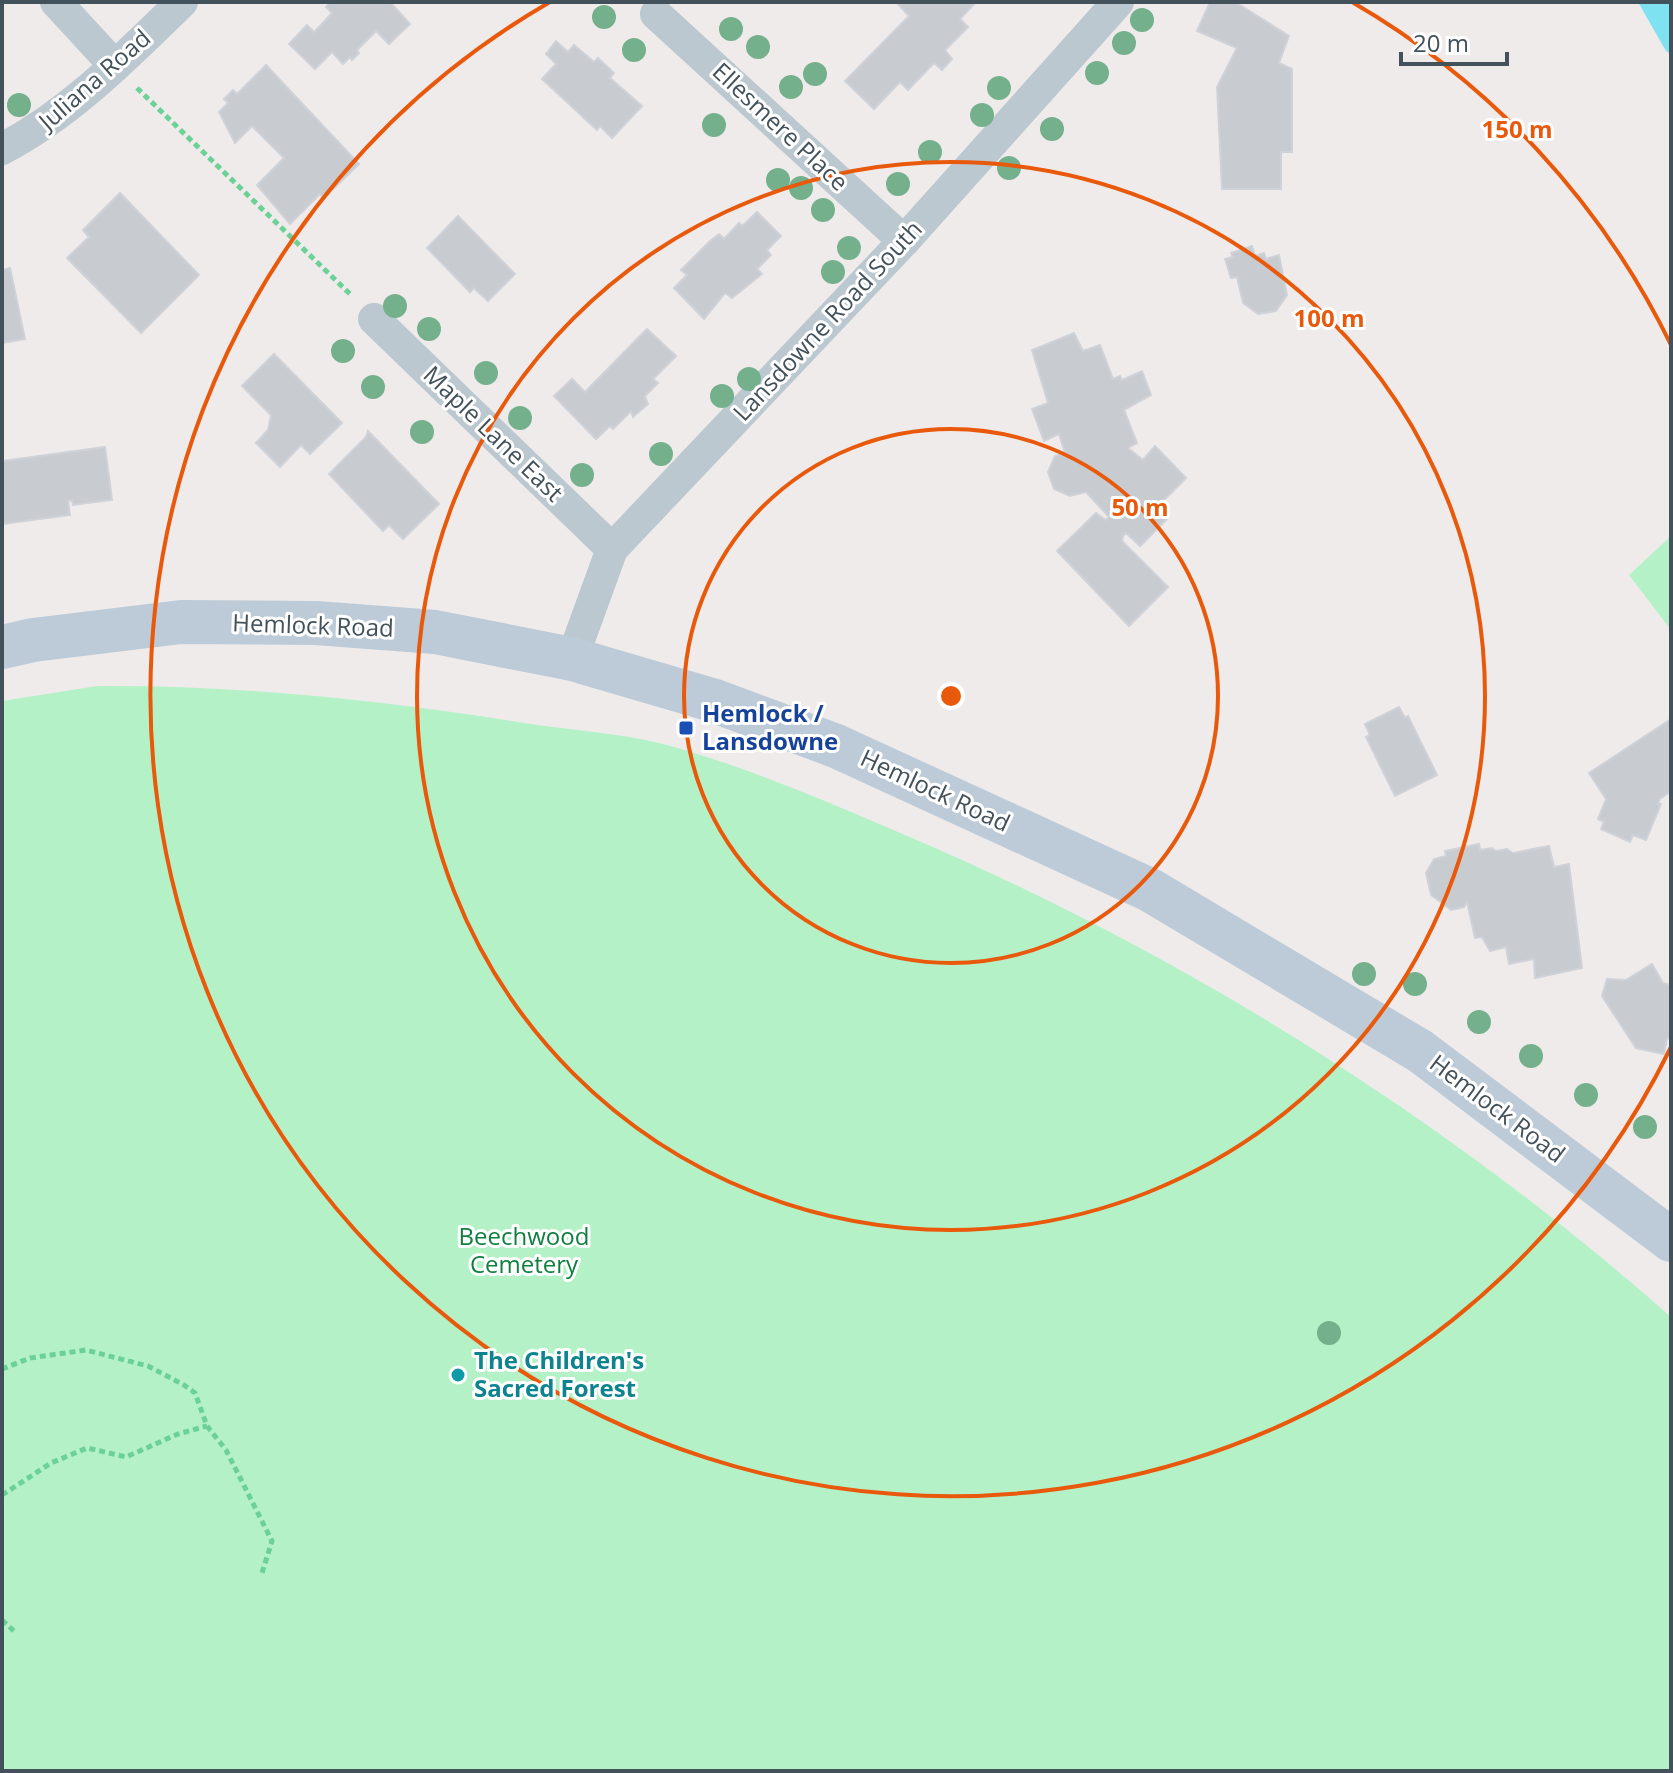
<svg xmlns="http://www.w3.org/2000/svg" width="1673" height="1773" font-family="'Open Sans',sans-serif">
  <style>
    .green { fill: #b5f1c7 }
    .water { fill: #7ee2f1 }
    .building { fill: #c8ccd1; stroke: #cfd2d8; stroke-width: 2 }
    .lines { fill: none; stroke-linecap: round; stroke-linejoin: round }
    .path { stroke: #6bd197; stroke-width: 5; stroke-dasharray: 6 4; stroke-linecap: butt }
    .street { stroke: #bbc8cf; stroke-width: 32 }
    .secondary { stroke: #bccbd7; stroke-width: 44 }
    .tree { fill: #74b08c }
    .ring { fill: none; stroke: #e8590c; stroke-width: 4 }
    .transit-dot { fill: #1a4fb4; stroke: #fff; stroke-width: 3 }
    .culture-dot { fill: #0f9aa8; stroke: #fff; stroke-width: 3 }
    .labels { text-anchor: middle; stroke-width: 6; stroke-linejoin: round; paint-order: stroke }
    .street-label { font-size: 24px; fill: #43515a; stroke: #fff }
    .transit-label { font-size: 24px; font-weight: bold; fill: #164399; stroke: #fff; text-anchor: start }
    .park-label { font-size: 24px; fill: #107f3f; stroke: #fff }
    .culture-label { font-size: 24px; font-weight: bold; fill: #0d838f; stroke: #fff; text-anchor: start }
    .centre { fill: #e8590c; stroke: #fff; stroke-width: 4 }
    .ring-label { font-size: 24px; text-anchor: middle; font-weight: bold; fill: #e8590c; stroke: #fff; stroke-width: 6; stroke-linejoin: round; paint-order: stroke }
  </style>
  <rect width="100%" height="100%" fill="#efebeb"/>
  <g class="green">
    <polygon points="1671,536 1671,630 1629,575"/>
    <path d="M97,686C243,685 387,701 531,724C579,731 631,734 678,748C753,770 826,801 898,832C1179,951 1442,1115 1671,1317V1771H2V701Z"/>
  </g>
  <polygon class="water" points="1638,2 1671,2 1671,54 1666,51"/>
  <g class="building">
    <polygon points="330,2 390,2 410,24 389,44 376,31 357,50 359,53 352,60 350,57 343,64 332,52 315,69 289,44 307,25 314,32 321,25 332,13 326,7"/>
    <polygon points="896,2 976,2 960,19 968,27 945,50 952,59 942,70 934,63 908,90 900,82 874,109 845,81 909,16"/>
    <polygon points="1210,2 1235,2 1289,36 1279,63 1292,69 1292,152 1281,152 1281,189 1222,189 1217,87 1237,48 1197,31"/>
    <polygon points="556,41 568,52 574,45 594,62 598,58 614,73 610,78 642,106 612,138 600,126 597,130 542,79 556,64 546,54"/>
    <polygon points="266,65 359,164 324,198 320,194 290,224 257,185 284,158 252,126 235,143 219,112 228,103 224,99 233,90 237,94"/>
    <polygon points="120,193 199,275 141,333 67,258 89,237 83,230"/>
    <polygon points="757,212 781,236 767,250 771,255 757,269 762,274 732,298 725,293 704,319 674,288 687,275 681,270 710,241 719,234 724,239 739,223 742,226"/>
    <polygon points="458,216 515,274 488,301 474,288 470,292 427,248"/>
    <polygon points="1252,246 1255,256 1264,253 1266,259 1279,255 1287,295 1276,311 1258,314 1243,303 1237,277 1231,278 1225,259 1233,257 1231,253"/>
    <polygon points="10,268 25,339 2,343 2,270"/>
    <polygon points="647,329 676,356 653,379 658,383 645,396 648,404 633,417 631,411 613,429 610,426 596,439 554,396 572,379 585,392"/>
    <polygon points="1074,333 1083,351 1100,345 1113,379 1120,376 1122,380 1142,371 1151,395 1124,410 1137,443 1128,448 1143,460 1155,446 1186,478 1158,506 1169,517 1140,546 1126,533 1123,536 1122,541 1168,587 1129,626 1057,551 1096,513 1106,520 1109,517 1086,492 1070,496 1054,489 1048,472 1055,456 1065,453 1059,434 1044,441 1032,409 1048,403 1032,350"/>
    <polygon points="274,354 342,423 310,454 301,445 280,467 256,443 268,430 271,415 242,386"/>
    <polygon points="368,431 439,504 403,539 389,525 383,531 329,474 366,437"/>
    <polygon points="105,447 112,500 73,505 72,500 68,501 70,515 2,524 2,461"/>
    <polygon points="1399,707 1405,718 1408,716 1437,775 1395,796 1366,737 1370,735 1365,724"/>
    <polygon points="1671,719 1671,791 1660,799 1658,804 1661,804 1646,840 1633,835 1630,842 1601,829 1604,822 1598,819 1606,799 1589,773"/>
    <polygon points="1479,844 1480,850 1492,848 1496,851 1507,849 1513,853 1549,846 1554,867 1569,864 1582,968 1535,978 1534,959 1509,964 1506,947 1490,951 1482,937 1475,938 1467,902 1464,907 1451,910 1431,895 1426,873 1434,859 1446,856 1445,851"/>
    <polygon points="1652,964 1663,983 1671,985 1671,1039 1667,1038 1664,1054 1636,1048 1602,996 1607,979 1626,980"/>
  </g>
  <g class="lines">
    <g class="path">
      <polyline points="137,88 351,295"/>
      <polyline points="2,1369 30,1358 86,1350 148,1366 184,1385 195,1393 207,1426 226,1450 272,1541 262,1573"/>
      <polyline points="2,1495 51,1463 87,1448 126,1457 178,1434 207,1426"/>
      <polyline points="2,1620 14,1631"/>
    </g>
    <g class="street">
      <polyline points="56,2 115,66"/>
      <polyline points="656,14 904,241"/>
      <path d="M2,149C71,113 126,56 182,2"/>
      <polyline points="374,319 612,549"/>
      <polyline points="572,659 612,549 904,241 1118,2"/>
    </g>
    <polyline class="secondary" points="2,647 33,640 181,622 316,623 435,632 572,659 712,700 836,746 1150,890 1420,1051 1671,1240"/>
  </g>
  <g class="tree">
    <circle cx="604" cy="17" r="12"/>
    <circle cx="1142" cy="20" r="12"/>
    <circle cx="731" cy="29" r="12"/>
    <circle cx="1124" cy="43" r="12"/>
    <circle cx="758" cy="47" r="12"/>
    <circle cx="634" cy="50" r="12"/>
    <circle cx="1097" cy="73" r="12"/>
    <circle cx="815" cy="74" r="12"/>
    <circle cx="791" cy="87" r="12"/>
    <circle cx="999" cy="88" r="12"/>
    <circle cx="19" cy="105" r="12"/>
    <circle cx="982" cy="115" r="12"/>
    <circle cx="714" cy="125" r="12"/>
    <circle cx="1052" cy="129" r="12"/>
    <circle cx="930" cy="152" r="12"/>
    <circle cx="1009" cy="168" r="12"/>
    <circle cx="778" cy="180" r="12"/>
    <circle cx="898" cy="184" r="12"/>
    <circle cx="801" cy="188" r="12"/>
    <circle cx="823" cy="210" r="12"/>
    <circle cx="849" cy="248" r="12"/>
    <circle cx="833" cy="272" r="12"/>
    <circle cx="395" cy="306" r="12"/>
    <circle cx="429" cy="329" r="12"/>
    <circle cx="343" cy="351" r="12"/>
    <circle cx="486" cy="373" r="12"/>
    <circle cx="749" cy="379" r="12"/>
    <circle cx="373" cy="387" r="12"/>
    <circle cx="722" cy="396" r="12"/>
    <circle cx="520" cy="418" r="12"/>
    <circle cx="422" cy="432" r="12"/>
    <circle cx="661" cy="454" r="12"/>
    <circle cx="582" cy="475" r="12"/>
    <circle cx="1364" cy="974" r="12"/>
    <circle cx="1415" cy="984" r="12"/>
    <circle cx="1479" cy="1022" r="12"/>
    <circle cx="1531" cy="1056" r="12"/>
    <circle cx="1586" cy="1095" r="12"/>
    <circle cx="1645" cy="1127" r="12"/>
    <circle cx="1329" cy="1333" r="12"/>
  </g>
  <g class="ring">
    <circle cx="951" cy="696" r="267"/>
    <circle cx="951" cy="696" r="534"/>
    <path d="M1671 1047A801 801 0 1 1 550 2M1352 2A801 801 0 0 1 1671 345"/>
  </g>
  <rect class="transit-dot" x="678" y="720" width="16" height="16" rx="4"/>
  <circle class="culture-dot" cx="458" cy="1375" r="8"/>
  <g class="labels">
    <g class="street-label">
      <text transform="translate(95 80) rotate(-41)" y="8">Juliana Road</text>
      <text transform="translate(780 127) rotate(43)" y="8">Ellesmere Place</text>
      <text transform="translate(828 321) rotate(-47)" y="8">Lansdowne Road South</text>
      <text transform="translate(493 434) rotate(44)" y="8">Maple Lane East</text>
      <text transform="translate(313 626) rotate(2)" y="8">Hemlock Road</text>
      <text transform="translate(935 791) rotate(25)" y="8">Hemlock Road</text>
      <text transform="translate(1497 1109) rotate(37)" y="8">Hemlock Road</text>
    </g>
    <g class="transit-label">
      <text x="702" y="722">Hemlock /<tspan x="702" dy="28">Lansdowne</tspan></text>
    </g>
    <g class="park-label">
      <text x="524" y="1245">Beechwood<tspan x="524" dy="28">Cemetery</tspan></text>
    </g>
    <g class="culture-label">
      <text x="474" y="1369">The Children's<tspan x="474" dy="28">Sacred Forest</tspan></text>
    </g>
  </g>
  <circle cx="951" cy="696" r="12" class="centre"/>
  <g class="ring-label">
    <text x="1517" y="138">150 m</text>
    <text x="1329" y="327">100 m</text>
    <text x="1140" y="516">50 m</text>
  </g>
  <rect width="1673" height="1773" fill="none" stroke="#43515a" stroke-width="8"/>
  <path d="M1401 52v12h106v-12" fill="none" stroke="#43515a" stroke-width="4"/>
  <text x="1413" y="52" font-size="24" fill="#43515a" stroke="#ffffff" stroke-width="6" paint-order="stroke">20 m</text>
</svg>
